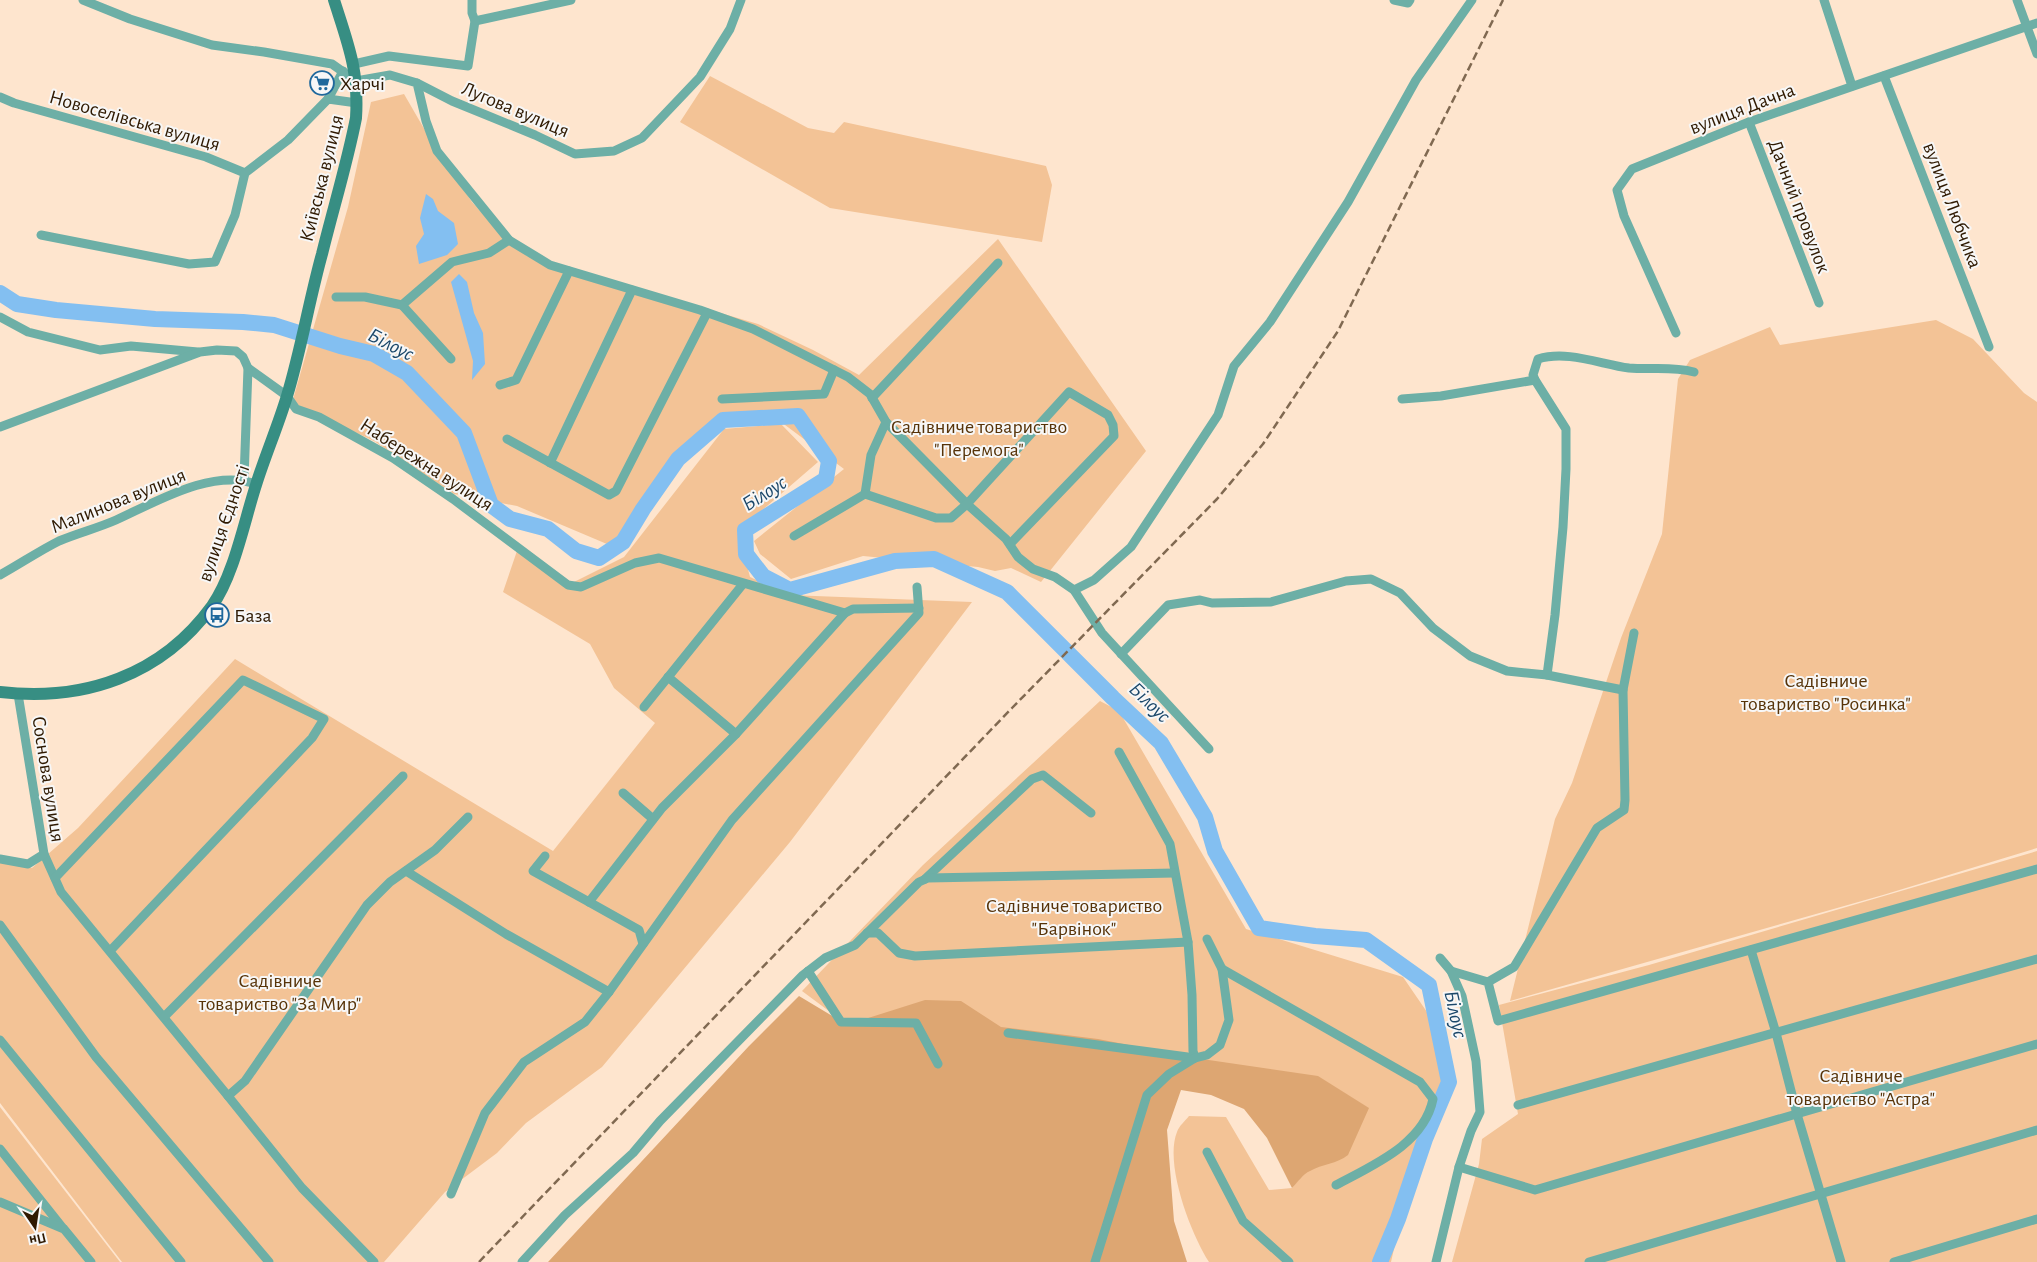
<svg xmlns="http://www.w3.org/2000/svg" width="2037" height="1262" font-family="'Alegreya Sans',sans-serif">
  <style>
    .green { fill: #f3c396 }
    .forest { fill: #dda672 }
    .water { fill: #83bff1 }
    .lines { fill: none; stroke-linecap: round; stroke-linejoin: round }
    .river { stroke: #83bff1; stroke-width: 16 }
    .minor { stroke: #6dafa6; stroke-width: 9 }
    .secondary { stroke: #378e83; stroke-width: 12 }
    .rail { stroke: #806951; stroke-width: 2.5; stroke-dasharray: 8 4; stroke-linecap: butt }
    .labels { text-anchor: middle; stroke-width: 4; stroke-linejoin: round; paint-order: stroke }
    .poi-label { font-size: 20px; fill: #2f1901; stroke: #f7f7f7; text-anchor: start }
    .street-label { font-size: 20px; fill: #2f1901; stroke: #f7f7f7 }
    .park-label { font-size: 20px; fill: #573308; stroke: #f7f7f7 }
    .water-label { font-size: 21px; font-style: italic; fill: #1b4769; stroke: #f7f7f7 }
  </style>
  <rect width="100%" height="100%" fill="#fee5ce"/>
  <g class="green">
    <polygon points="710,76 808,128 834,133 844,122 1046,166 1052,185 1042,242 830,208 680,122"/>
    <polygon points="404,94 437,151 472,202 491,223 527,256 758,324 813,350 859,375 998,239 1146,451 1041,582 1011,568 995,571 978,567 863,556 791,579 760,554 754,541 844,469 769,413 731,416 705,427 651,494 614,547 517,506 454,494 374,441 292,403 348,207 371,102"/>
    <polygon points="1936,320 1973,339 2024,393 2037,402 2037,848 1883,895 1510,1001 1555,819 1572,783 1621,638 1662,534 1678,379 1690,360 1770,327 1780,345"/>
    <polygon points="781,424 818,462 738,531 750,577 789,595 972,602 790,842 602,1067 526,1123 497,1153 445,1192 384,1262 122,1262 0,1103 0,862 32,868 78,828 235,659 553,851 655,723 614,688 590,644 503,592 518,548 568,585 624,557 724,429"/>
    <path d="M1100,701L1119,711L1246,929L1403,977L1442,1034L1446,1083L1433,1099L1421,1129L1391,1262H1209C1191,1234 1164,1164 1177,1132C1179,1126 1185,1121 1189,1116L1226,1117L1269,1190L1292,1188L1307,1170L1368,1108L1318,1077L849,1026L802,991L923,865Z"/>
    <polygon points="2037,851 2037,1262 1452,1262 1479,1164 1482,1139 1518,1114 1499,1005 1649,965"/>
    <polygon points="0,1107 120,1262 0,1262"/>
  </g>
  <path class="forest" d="M799,996L849,1026L865,1019L925,1000L961,1001L1001,1027L1098,1039L1195,1058L1318,1076L1369,1108L1348,1155C1337,1164 1322,1164 1310,1171C1303,1174 1298,1182 1292,1188L1267,1138L1244,1109L1211,1095L1181,1090L1167,1130L1174,1221L1187,1262H548L749,1046Z"/>
  <g class="water">
    <polygon points="426,194 433,199 438,211 454,223 458,244 447,255 419,264 416,246 424,234 420,218"/>
    <polygon points="459,274 467,282 474,313 483,333 485,364 472,380 473,361 451,282"/>
  </g>
  <g class="lines">
    <polyline class="river" points="0,293 17,304 56,310 155,319 243,322 274,325 340,346 374,354 407,373 464,433 491,505 510,519 548,529 576,551 599,558 623,542 643,509 678,459 723,420 798,416 829,461 826,479 745,530 746,554 763,576 790,590 895,561 934,559 1007,592 1113,698 1161,743 1205,817 1215,851 1259,928 1315,936 1366,940 1429,985 1449,1082 1425,1139 1398,1219 1380,1262"/>
    <g class="minor">
      <polyline points="83,0 130,19 212,45 264,52 332,64 356,81 390,75 417,83 426,121 437,151 509,240 550,265 700,310 753,329 848,377 870,394 886,422 967,504 1006,539 1018,557 1033,569 1055,577 1074,590 1102,633 1209,749"/>
      <polyline points="472,0 472,13 475,21 571,0"/>
      <polyline points="1394,0 1408,3 1410,0"/>
      <polyline points="1824,0 1852,86"/>
      <polyline points="2017,0 2037,54"/>
      <polyline points="354,64 389,56 468,66 475,21"/>
      <polyline points="1884,76 1989,347"/>
      <polyline points="417,83 452,101 535,135 575,154 614,151 642,138 700,77 730,29 741,0"/>
      <polyline points="0,97 14,103 206,157 245,173"/>
      <polyline points="328,99 343,71"/>
      <polyline points="1749,122 1819,303"/>
      <polyline points="41,235 189,264 215,262 235,215 245,173 288,140 328,99 357,103"/>
      <polyline points="336,297 365,297 402,305 452,262 489,253 509,240"/>
      <polyline points="402,305 451,359"/>
      <polyline points="0,317 28,332 100,350 131,346 198,352"/>
      <polyline points="1676,333 1624,216 1617,190 1632,169 1749,122 2037,23"/>
      <polyline points="500,385 516,380 569,271"/>
      <polyline points="872,398 998,263"/>
      <polyline points="722,399 824,394 834,370"/>
      <polyline points="1402,399 1441,396 1535,380"/>
      <polyline points="0,427 200,352 217,350 236,351 243,357 248,368 287,396 296,409 319,417 393,458 453,499 568,585 581,587 635,563 659,558 845,613"/>
      <polyline points="507,439 609,495 616,491 707,313"/>
      <polyline points="550,463 632,290"/>
      <polyline points="244,479 248,368"/>
      <polyline points="865,494 871,455 886,422"/>
      <polyline points="794,536 865,494 936,518 951,518 967,504 1069,392 1108,415 1113,425 1114,436 1010,544"/>
      <path d="M0,575C20,564 39,551 59,541C78,533 98,528 116,520C156,502 212,468 256,484"/>
      <polyline points="1074,590 1094,580 1131,547 1218,415 1234,366 1270,322 1348,202 1416,80 1472,0"/>
      <polyline points="1121,654 1168,605 1200,600 1212,603 1271,602 1346,581 1371,579 1400,593 1433,628 1470,656 1507,671 1547,675 1623,690"/>
      <path d="M1547,675L1555,615L1563,527L1566,469V429L1535,380L1533,375L1538,359C1567,350 1600,364 1629,368C1652,370 1671,366 1694,372"/>
      <polyline points="668,677 736,734"/>
      <polyline points="644,707 743,584"/>
      <polyline points="1119,752 1170,844 1188,942 1192,995 1193,1051 1195,1058"/>
      <polyline points="623,793 653,819"/>
      <polyline points="44,854 61,892 228,1096 245,1081 367,905 390,882 435,850 468,817"/>
      <polyline points="545,856 533,871 589,902"/>
      <polyline points="0,859 28,864 44,854 18,694"/>
      <polyline points="406,871 506,934 609,992"/>
      <polyline points="55,878 243,680 324,719 312,738 110,951"/>
      <polyline points="925,879 1032,779 1043,775 1091,813"/>
      <polyline points="0,925 96,1057 269,1262"/>
      <polyline points="867,933 878,933 899,953 915,956 1188,942"/>
      <polyline points="643,944 639,930 589,902 662,808 736,734 845,613 853,609 919,608"/>
      <polyline points="1751,950 1776,1033 1797,1114 1841,1262"/>
      <path d="M1222,969L1420,1082L1433,1099C1424,1144 1373,1165 1336,1185"/>
      <polyline points="808,971 841,1022 916,1023 938,1064"/>
      <polyline points="1451,971 1488,982 1498,1021 2037,869"/>
      <polyline points="1488,982 1514,967 1597,828 1624,810 1625,800 1623,690 1634,633"/>
      <polyline points="164,1017 403,776"/>
      <polyline points="1008,1033 1195,1058"/>
      <polyline points="0,1040 181,1262"/>
      <polyline points="228,1096 302,1188 374,1262"/>
      <polyline points="1518,1105 2037,959"/>
      <polyline points="0,1149 62,1227"/>
      <polyline points="1207,1152 1243,1221 1289,1262"/>
      <polyline points="1459,1167 1535,1190 2037,1044"/>
      <polyline points="451,1194 485,1113 524,1062 585,1022 609,992 732,820 919,613 917,587"/>
      <polyline points="0,1202 64,1229 91,1262"/>
      <polyline points="522,1262 565,1215 633,1153 660,1121 803,975 825,958 855,945 919,882 928,878 1174,873"/>
      <polyline points="1095,1262 1147,1095 1169,1074 1195,1058 1207,1055 1220,1045 1229,1020 1222,969 1207,939"/>
      <polyline points="1436,1262 1459,1167 1471,1131 1480,1112 1476,1061 1462,996 1451,971 1440,958"/>
      <polyline points="1589,1262 2037,1130"/>
      <polyline points="1894,1262 2037,1219"/>
    </g>
    <path class="secondary" d="M0,692C84,702 162,675 212,606C234,575 244,522 256,485C265,456 278,426 287,396C301,350 309,301 322,254C333,209 347,164 356,118C359,70 348,44 334,0"/>
    <polyline class="rail" points="479,1262 1012,708 1217,499 1263,444 1338,331 1503,0"/>
  </g>
  <defs>
    <g id="supermarket-ring" transform="scale(1.25)"><circle r="9.5" fill="#f7f7f7" stroke="#1f689c" stroke-width="1.5"/><path d="M-6-5.5h2.5l.6 2H6L4.5 2H-2.5L-4.4-4H-6ZM-1.5 3.2a1.3 1.3 0 1 0 .1 0ZM3 3.2a1.3 1.3 0 1 0 .1 0Z" fill="#1f689c"/></g>
    <g id="bus-ring" transform="scale(1.25)"><circle r="9.5" fill="#f7f7f7" stroke="#1f689c" stroke-width="1.5"/><path d="M-5-6H5V4H4V6H2V4H-2V6H-4V4H-5ZM-3.5-4V0h7V-4ZM-3.5 1.2v1.5H-2V1.2ZM2 1.2v1.5H3.5V1.2Z" fill="#1f689c"/></g>
  </defs>
  <g fill-rule="evenodd">
    <use href="#supermarket-ring" x="322" y="83"/>
    <use href="#bus-ring" x="217" y="615"/>
  </g>
  <g class="labels">
    <g class="poi-label">
      <text x="340" y="90">Харчі</text>
      <text x="234" y="622">База</text>
    </g>
    <g class="street-label">
      <text transform="translate(1742 108) rotate(-21)" y="7">вулиця Дачна</text>
      <text transform="translate(516 109) rotate(23)" y="7">Лугова вулиця</text>
      <text transform="translate(135 120) rotate(16)" y="7">Новоселівська вулиця</text>
      <text transform="translate(321 178) rotate(-76)" y="7">Київська вулиця</text>
      <text transform="translate(1953 205) rotate(69)" y="7">вулиця Любчика</text>
      <text transform="translate(1800 206) rotate(69)" y="7">Дачний провулок</text>
      <text transform="translate(427 464) rotate(33)" y="7">Набережна вулиця</text>
      <text transform="translate(118 500) rotate(-22)" y="7">Малинова вулиця</text>
      <text transform="translate(223 523) rotate(-71)" y="7">вулиця Єдності</text>
      <text transform="translate(49 779) rotate(81)" y="7">Соснова вулиця</text>
    </g>
    <g class="park-label">
      <text x="979" y="433">Садівниче товариство<tspan x="979" dy="23">"Перемога"</tspan></text>
      <text x="1826" y="687">Садівниче<tspan x="1826" dy="23">товариство "Росинка"</tspan></text>
      <text x="1074" y="912">Садівниче товариство<tspan x="1074" dy="23">"Барвінок"</tspan></text>
      <text x="280" y="987">Садівниче<tspan x="280" dy="23">товариство "За Мир"</tspan></text>
      <text x="1861" y="1082">Садівниче<tspan x="1861" dy="23">товариство "Астра"</tspan></text>
    </g>
    <g class="water-label">
      <text transform="translate(391 344) rotate(27)" y="7">Білоус</text>
      <text transform="translate(764 493) rotate(-32)" y="7">Білоус</text>
      <text transform="translate(1150 702) rotate(44)" y="7">Білоус</text>
      <text transform="translate(1456 1014) rotate(78)" y="7">Білоус</text>
    </g>
  </g>
  <g transform="translate(35 1227) rotate(167)" stroke="#f7f7f7" stroke-width="4" paint-order="stroke">
  <path d="M0-4L9 19L0 12L-9 19Z" fill="#2f1901"/>
  <text y="-8" font-size="14" font-weight="bold" text-anchor="middle" fill="#2f1901">Пн</text>
  </g>
</svg>
